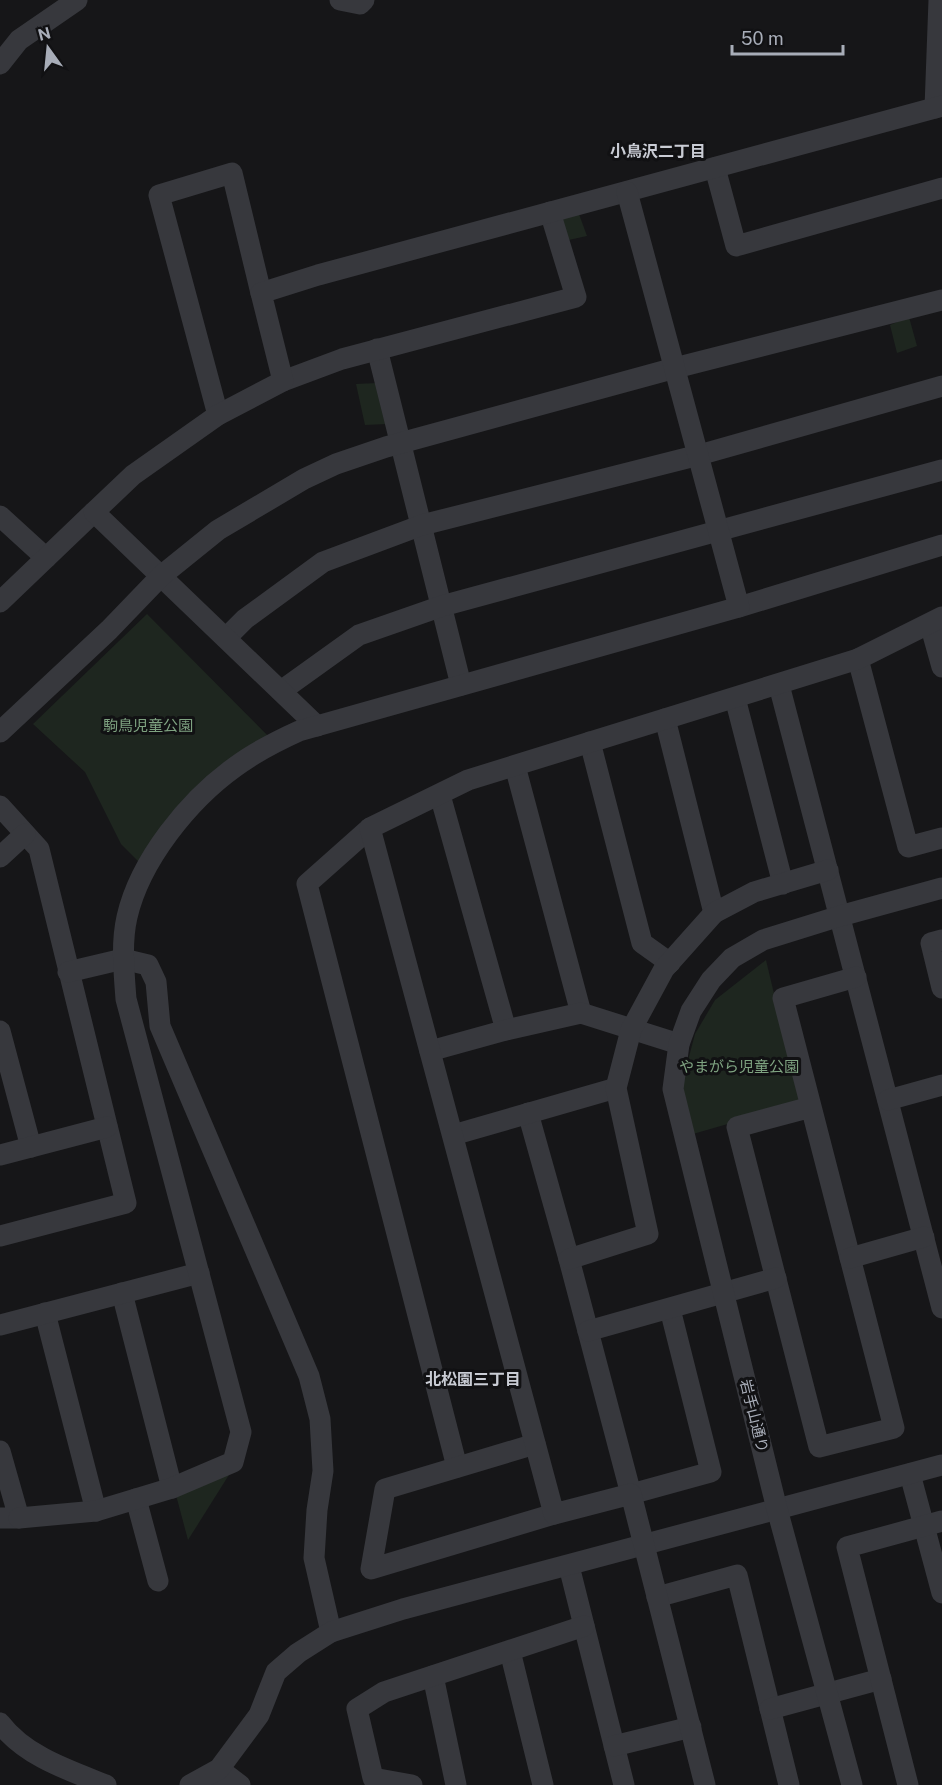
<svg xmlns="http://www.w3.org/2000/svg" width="942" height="1785" font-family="'Public Sans','Noto Sans JP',sans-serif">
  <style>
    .green { fill: #1e261f }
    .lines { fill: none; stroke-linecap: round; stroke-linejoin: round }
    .minor { stroke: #37383d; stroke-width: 21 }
    .labels { text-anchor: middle; stroke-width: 6; stroke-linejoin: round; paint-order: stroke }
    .park-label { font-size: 15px; fill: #7fa381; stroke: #111113 }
    .street-label { font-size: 15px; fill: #a8adb8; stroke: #111113 }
    .neighbourhood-label { font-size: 16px; font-weight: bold; fill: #c9ccd4; stroke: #111113 }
  </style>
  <rect width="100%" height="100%" fill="#161618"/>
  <g class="green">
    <polygon points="576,206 587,236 564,241 555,212"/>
    <polygon points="909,317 917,346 897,353 890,325"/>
    <polygon points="377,383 387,424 365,425 356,384"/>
    <polygon points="147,614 272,740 140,863 121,844 85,772 33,724"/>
    <polygon points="766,960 800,1103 693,1134 682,1083 695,1034 715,1000"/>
    <polygon points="232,1470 188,1540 176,1495"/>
  </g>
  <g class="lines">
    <g class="minor">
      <polyline points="340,0 360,4 364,0"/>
      <polyline points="0,64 19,40 77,0"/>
      <polyline points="935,108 939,0"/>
      <polyline points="715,168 736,246 942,188"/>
      <polyline points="377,349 461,685"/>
      <polyline points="283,381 342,359 576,297 550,212"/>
      <polyline points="218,415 159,195 232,173 261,293"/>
      <polyline points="0,516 46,558"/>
      <polyline points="0,602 94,512"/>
      <polyline points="739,607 942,545"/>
      <polyline points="930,624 942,667"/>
      <polyline points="226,638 245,619 323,562 422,525 699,455 942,386"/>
      <polyline points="858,659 908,847 942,838"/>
      <polyline points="779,685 942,1308"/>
      <polyline points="281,691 359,635 442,606 942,470"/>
      <polyline points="735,698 783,884"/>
      <polyline points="665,719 714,913"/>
      <polyline points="317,726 94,512 133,475 218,415 283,381 261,293 318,275 942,106"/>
      <polyline points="0,732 109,630 161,576 218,530 304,479 336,464 386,447 675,368 942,300"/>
      <polyline points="590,742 642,943 670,963"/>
      <polyline points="515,766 581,1013"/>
      <polyline points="440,795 506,1030"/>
      <polyline points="0,806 39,849 126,1203 0,1236"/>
      <polyline points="370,828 307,884 457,1467"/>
      <polyline points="0,857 25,834"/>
      <polyline points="942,940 931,943 942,988"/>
      <polyline points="68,972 123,959 148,965 156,982 160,1026 309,1376 320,1419 323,1471 317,1510 314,1558 331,1632"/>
      <polyline points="0,1031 31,1147"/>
      <polyline points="430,1051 506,1030 581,1013 679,1044"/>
      <polyline points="888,1100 942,1085"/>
      <polyline points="811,1107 737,1127 819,1447 894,1428 783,998 856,977"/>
      <polyline points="528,1113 569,1259 631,1494 711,1472 670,1309"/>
      <polyline points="453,1135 616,1088"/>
      <polyline points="0,1155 107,1127"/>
      <polyline points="850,1258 924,1237"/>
      <polyline points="569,1259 648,1234 616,1088 631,1030 664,969 714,913 754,892 828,870"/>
      <polyline points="122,1293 172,1488"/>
      <polyline points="45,1313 96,1511"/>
      <polyline points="0,1325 199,1273"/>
      <polyline points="588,1331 776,1278"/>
      <polyline points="535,1444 385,1489 371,1569 554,1514"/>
      <polyline points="0,1451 19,1518 0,1518"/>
      <polyline points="910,1474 942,1593"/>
      <polyline points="136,1499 158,1581"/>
      <path d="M19,1518L96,1511L172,1488L233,1462L241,1432L126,999C124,973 121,943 127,917C140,860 189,800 235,767C255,752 277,741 299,731L739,607L627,192"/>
      <polyline points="569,1566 624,1785"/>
      <polyline points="657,1597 737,1575 789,1785"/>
      <polyline points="510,1651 543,1785"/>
      <polyline points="433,1676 456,1785"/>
      <polyline points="770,1709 881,1679"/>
      <path d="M0,1723C25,1756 68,1770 106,1785"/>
      <polyline points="614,1746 691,1727"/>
      <polyline points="215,1780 219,1769 240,1785"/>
      <polyline points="190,1785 219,1769 259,1715 276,1672 298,1653 331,1632 403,1609 942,1465"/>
      <polyline points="412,1785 373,1778 357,1709 384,1692 584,1626"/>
      <polyline points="705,1785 631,1494 554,1514 370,828 468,780 858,659 942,617"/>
      <polyline points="852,1785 777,1509 673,1089 679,1044 691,1011 711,980 732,958 763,940 840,916 942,888"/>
      <polyline points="908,1785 847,1547 942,1521"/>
    </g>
  </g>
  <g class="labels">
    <g class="park-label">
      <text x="148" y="731">駒鳥児童公園</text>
      <text x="739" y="1072">やまがら児童公園</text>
    </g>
    <g class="street-label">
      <text transform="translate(754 1416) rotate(76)" y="5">岩手山通り</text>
    </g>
    <g class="neighbourhood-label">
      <text x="658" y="157">小鳥沢二丁目</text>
      <text x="473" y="1385">北松園三丁目</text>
    </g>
  </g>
  <g transform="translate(48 48) rotate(345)" stroke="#111113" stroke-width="4.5" paint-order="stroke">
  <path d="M0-4.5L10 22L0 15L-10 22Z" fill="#a8adb8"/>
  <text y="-9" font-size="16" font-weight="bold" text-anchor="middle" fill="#a8adb8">N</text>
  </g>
  <path d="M732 45v9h111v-9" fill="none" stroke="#a8adb8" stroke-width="3"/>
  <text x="741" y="45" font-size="18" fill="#a8adb8" stroke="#111113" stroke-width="4.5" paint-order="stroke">50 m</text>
</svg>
